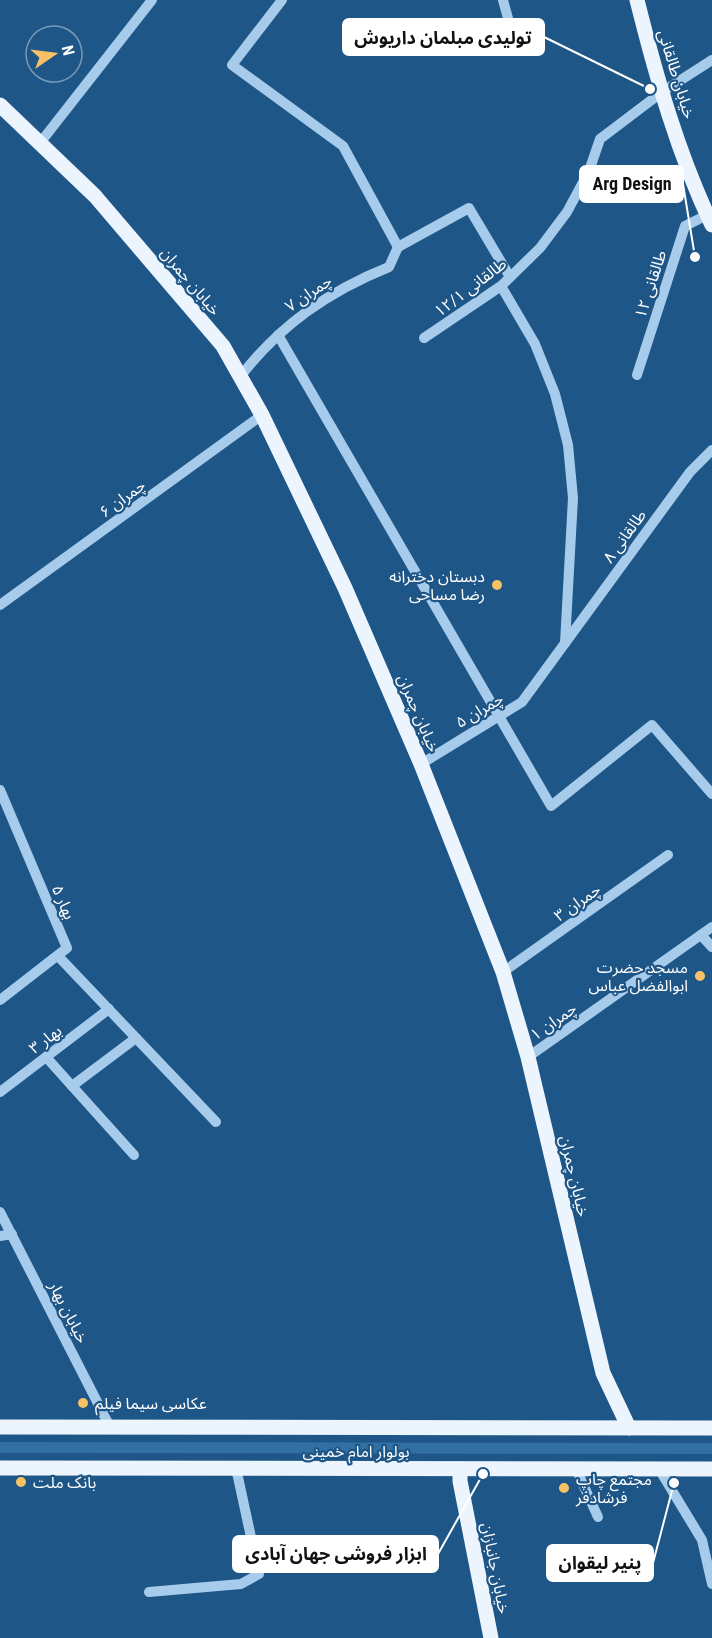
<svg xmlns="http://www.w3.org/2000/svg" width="712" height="1638" font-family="'Roboto Condensed','Noto Sans Arabic',sans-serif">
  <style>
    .green { fill: #3270a4 }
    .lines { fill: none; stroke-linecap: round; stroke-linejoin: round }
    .minor { stroke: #a7cceb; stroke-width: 10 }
    .major { stroke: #ecf5fe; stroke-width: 15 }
    .poi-dot { fill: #f9c166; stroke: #1e5687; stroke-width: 2 }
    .labels { text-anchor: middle; stroke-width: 4.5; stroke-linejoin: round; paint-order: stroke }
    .street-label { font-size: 16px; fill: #fff; stroke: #1e5687 }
    .poi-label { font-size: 16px; fill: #fff; stroke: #1e5687; text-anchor: start }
    .leader { fill: none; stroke: #fff; stroke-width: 2 }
    .callout-dot { fill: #fff; stroke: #1e5687; stroke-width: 2 }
    .callout { fill: #fff; stroke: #fff; stroke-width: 2 }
    .callout-label { font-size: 18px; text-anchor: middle; font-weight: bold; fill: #111 }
  </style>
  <rect width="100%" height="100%" fill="#1e5687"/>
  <polygon class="green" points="0,1442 712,1443 712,1454 0,1453"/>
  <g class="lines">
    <g class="minor">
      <polyline points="282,0 232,65 343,146 398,247"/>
      <polyline points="503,0 509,22"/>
      <polyline points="40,143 152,0"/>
      <polyline points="398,247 469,208 510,277"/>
      <polyline points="501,286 535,344 555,394 568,445 573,498 565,643"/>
      <polyline points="278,335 551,806 652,725 712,794"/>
      <polyline points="424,338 501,286 540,248 567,212 589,171 600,139 662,92 712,60"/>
      <polyline points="637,375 685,226 707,215"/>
      <path d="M240,377C280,325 329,291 389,267L398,247"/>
      <polyline points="0,605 262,415"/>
      <polyline points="421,764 522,702 690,472 712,450"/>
      <polyline points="0,790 67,948 0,1000"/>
      <polyline points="701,935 712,947"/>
      <polyline points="58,956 216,1122"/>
      <polyline points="503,972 668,855"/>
      <polyline points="46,1057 134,1155"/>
      <polyline points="528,1057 712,927"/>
      <polyline points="72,1086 136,1038"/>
      <polyline points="0,1092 109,1009"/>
      <polyline points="0,1212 110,1427"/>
      <polyline points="0,1236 12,1234"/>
      <polyline points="576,1469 598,1517"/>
      <polyline points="659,1469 702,1540 712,1584"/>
      <polyline points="149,1592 241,1584 259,1574 236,1468"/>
    </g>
    <g class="major">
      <path d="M637,0C656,76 678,154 712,225"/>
      <polyline points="0,105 95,196 223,346 262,415 345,588 421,764 503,972 528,1057 603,1373 629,1428"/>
      <polyline points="0,1427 712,1428"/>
      <polyline points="0,1468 712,1469"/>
      <polyline points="460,1469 460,1481 491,1638"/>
    </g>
  </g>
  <g class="poi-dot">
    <circle cx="497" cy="585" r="6"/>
    <circle cx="700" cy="976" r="6"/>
    <circle cx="83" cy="1403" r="6"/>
    <circle cx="21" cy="1482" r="6"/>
    <circle cx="564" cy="1488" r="6"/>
  </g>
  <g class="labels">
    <g class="street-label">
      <text transform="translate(677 74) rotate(73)" y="6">خیابان طالقانی</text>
      <text transform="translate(191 281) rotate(50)" y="6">خیابان چمران</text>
      <text transform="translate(650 284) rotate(-72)" y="6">طالقانی ۱۲</text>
      <text transform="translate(470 287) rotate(-37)" y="6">طالقانی ۱۲/۱</text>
      <text transform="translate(308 293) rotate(-34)" y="6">چمران ۷</text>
      <text transform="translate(122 498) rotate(-36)" y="6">چمران ۶</text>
      <text transform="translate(624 536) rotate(-54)" y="6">طالقانی ۸</text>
      <text transform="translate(479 710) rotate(-31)" y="6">چمران ۵</text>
      <text transform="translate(419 713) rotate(67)" y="6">خیابان چمران</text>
      <text transform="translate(64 902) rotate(67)" y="6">بهار ۵</text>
      <text transform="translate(577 902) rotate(-35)" y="6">چمران ۳</text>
      <text transform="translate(553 1021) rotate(-35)" y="6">چمران ۱</text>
      <text transform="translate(45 1039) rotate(-37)" y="6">بهار ۳</text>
      <text transform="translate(575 1176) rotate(77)" y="6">خیابان چمران</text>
      <text transform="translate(69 1312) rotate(63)" y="6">خیابان بهار</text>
      <text x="356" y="1457">بولوار امام خمینی</text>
      <text transform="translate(496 1568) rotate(79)" y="6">خیابان جانبازان</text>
    </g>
    <g class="poi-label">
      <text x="485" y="582" text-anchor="end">دبستان دخترانه<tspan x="485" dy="18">رضا مساحی</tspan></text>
      <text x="688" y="973" text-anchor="end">مسجد حضرت<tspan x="688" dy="18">ابوالفضل عباس</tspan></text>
      <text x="95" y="1409">عکاسی سیما فیلم</text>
      <text x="576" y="1485">مجتمع چاپ<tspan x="576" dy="18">فرشادفر</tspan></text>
      <text x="33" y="1488">بانک ملت</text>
    </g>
  </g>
  <path class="leader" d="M650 89L544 37M695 257L683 184M483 1474L438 1554M674 1483L653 1563"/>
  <g class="callout-dot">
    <circle cx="650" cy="89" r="6"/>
    <circle cx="695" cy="257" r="6"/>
    <circle cx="483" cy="1474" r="6"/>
    <circle cx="674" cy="1483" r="6"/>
  </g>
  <g class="callout">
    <rect x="343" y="19" width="201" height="36" rx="6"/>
    <rect x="580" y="166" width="103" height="36" rx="6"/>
    <rect x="233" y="1536" width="205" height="36" rx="6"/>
    <rect x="547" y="1545" width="106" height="36" rx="6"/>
  </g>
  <g class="callout-label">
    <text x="443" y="44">تولیدی مبلمان داریوش</text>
    <text x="632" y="190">Arg Design</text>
    <text x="336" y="1560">ابزار فروشی جهان آبادی</text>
    <text x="600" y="1569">پنیر لیقوان</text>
  </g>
  <g transform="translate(54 54) rotate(76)"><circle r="28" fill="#1e5687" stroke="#789ab7" stroke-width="1.5"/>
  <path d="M0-4.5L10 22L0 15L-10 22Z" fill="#f9c166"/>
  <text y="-9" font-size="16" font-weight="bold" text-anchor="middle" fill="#ffffff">N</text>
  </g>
</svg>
